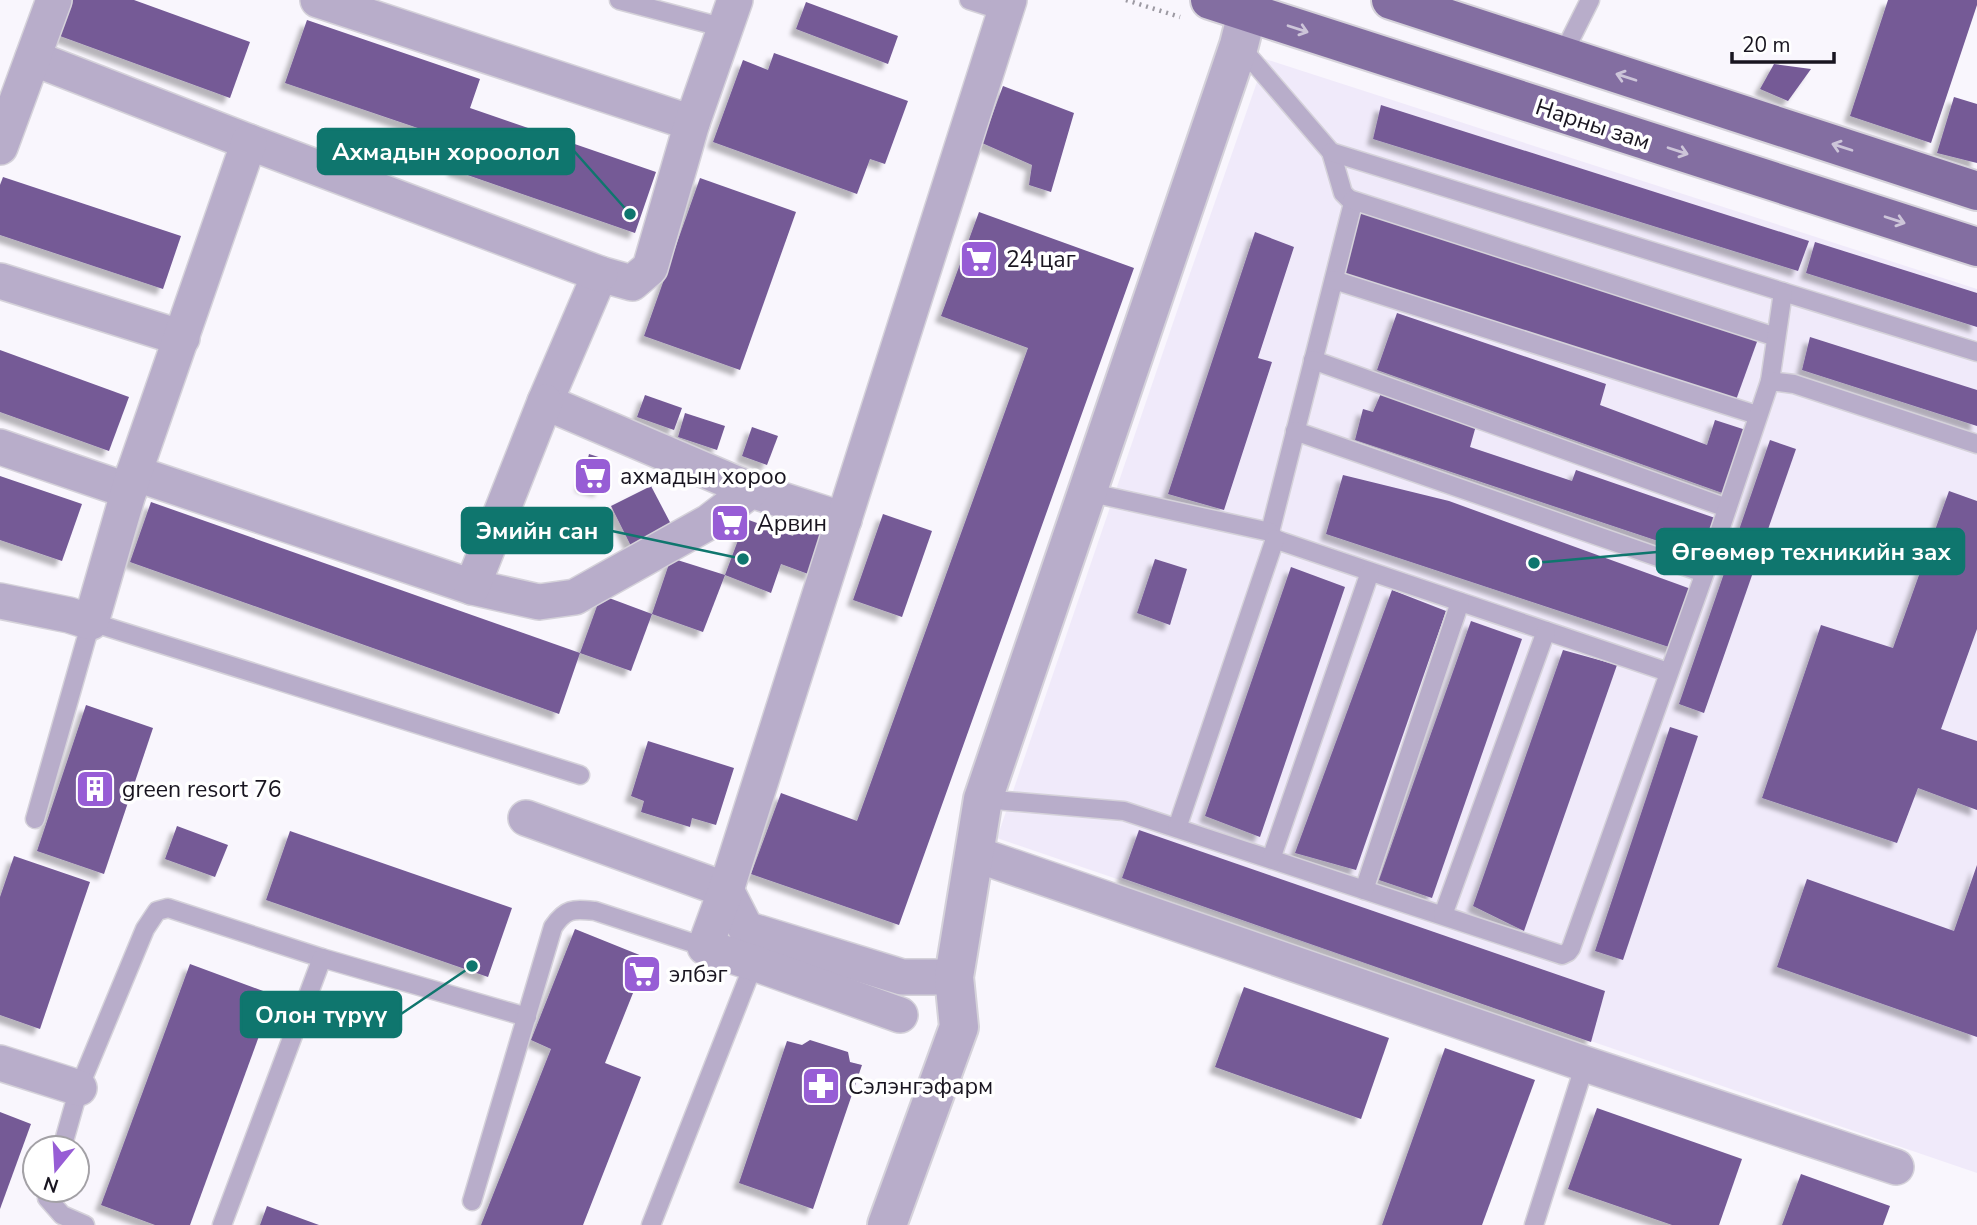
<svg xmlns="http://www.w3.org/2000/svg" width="1977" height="1225" font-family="'Nunito Sans',sans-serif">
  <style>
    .built { fill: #f0eafa }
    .building { fill: #745a96; filter: url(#shadow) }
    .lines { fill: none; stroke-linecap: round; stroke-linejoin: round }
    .service-casing { stroke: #d5d2da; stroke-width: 21 }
    .minor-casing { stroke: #d5d2da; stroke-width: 38 }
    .tertiary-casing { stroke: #d5d2da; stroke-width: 42 }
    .primary-casing { stroke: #d5d2da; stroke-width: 42 }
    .path { stroke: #9c99a2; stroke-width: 4.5; stroke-dasharray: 2 5; stroke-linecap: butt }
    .service { stroke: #b8adca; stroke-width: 18 }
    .minor { stroke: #b8adca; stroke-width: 35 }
    .tertiary { stroke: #b8adca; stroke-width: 38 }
    .primary { stroke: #836ea1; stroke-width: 38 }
    .oneway { stroke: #cdc5d9 }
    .labels { text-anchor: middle; stroke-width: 7; stroke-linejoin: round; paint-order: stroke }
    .street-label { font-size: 23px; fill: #191520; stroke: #fff }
    .poi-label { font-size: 23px; fill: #191520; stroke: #fff; text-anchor: start }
    .leader { fill: none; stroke: #0f766e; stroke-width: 2.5 }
    .callout-dot { fill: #0f766e; stroke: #fff; stroke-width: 2.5 }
    .callout { fill: #0f766e; stroke: #0f766e; stroke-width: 2.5 }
    .callout-label { font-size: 24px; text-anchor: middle; font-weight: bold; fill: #fff }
  </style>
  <defs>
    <filter id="shadow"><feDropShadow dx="-6" dy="6" stdDeviation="2" flood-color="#0004"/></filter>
  </defs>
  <rect width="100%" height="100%" fill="#f9f6fd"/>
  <polygon class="built" points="1265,59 1977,289 1977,1173 997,838 1187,282"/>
  <g class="building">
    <polygon points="60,0 134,0 250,42 230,98 49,32"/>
    <polygon points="1888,0 1977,0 1977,5 1931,143 1850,116"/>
    <polygon points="806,2 898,36 888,64 796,29"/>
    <polygon points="307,20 480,79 470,108 656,172 635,233 453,170 462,143 285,83"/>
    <polygon points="774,53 908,101 885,164 870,159 857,194 713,142 743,60 768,70"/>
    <polygon points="1774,64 1811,69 1788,101 1760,89"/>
    <polygon points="1003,86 1074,113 1051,192 1029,185 1032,165 982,143"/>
    <polygon points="1954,97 1977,104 1977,163 1937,153"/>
    <polygon points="1381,105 1809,241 1798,271 1373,139"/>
    <polygon points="3,177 181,236 163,289 0,235 0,185"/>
    <polygon points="700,178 796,212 740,370 644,336"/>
    <polygon points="979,212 1134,268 899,925 751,874 781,793 857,821 1028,348 941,316"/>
    <polygon points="1358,212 1758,339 1736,400 1342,274"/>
    <polygon points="1255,232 1294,247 1258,358 1272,362 1224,510 1168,494"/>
    <polygon points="1815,242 1977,293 1977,327 1806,273"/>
    <polygon points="1397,313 1606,384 1600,405 1707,445 1715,420 1749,431 1728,495 1377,370"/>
    <polygon points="1810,337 1977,390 1977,426 1802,370"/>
    <polygon points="0,350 129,397 109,451 0,412"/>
    <polygon points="1382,391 1477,422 1470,447 1572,481 1576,470 1718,519 1703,556 1355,440 1363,409 1373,412"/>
    <polygon points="645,395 682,408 674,430 637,417"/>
    <polygon points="685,413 725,426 717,450 678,437"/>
    <polygon points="752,427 778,436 767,465 742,456"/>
    <polygon points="1770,440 1796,449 1704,713 1679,704"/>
    <polygon points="589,454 608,460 600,491 581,486"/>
    <polygon points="1343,475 1449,501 1691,589 1675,649 1326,534"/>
    <polygon points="0,476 82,504 62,561 0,540"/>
    <polygon points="651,486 672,526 631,546 611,506"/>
    <polygon points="1949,491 1977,501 1977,629 1941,729 1977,741 1977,810 1918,788 1897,843 1762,798 1821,625 1893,648"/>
    <polygon points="151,502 580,653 559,714 130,562"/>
    <polygon points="883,514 932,531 902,617 853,600"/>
    <polygon points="746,519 793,536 799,520 827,531 811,575 781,564 771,593 725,575"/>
    <polygon points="671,558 725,575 703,632 652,614"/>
    <polygon points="1155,559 1187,569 1170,625 1137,613"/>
    <polygon points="1291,567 1345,587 1260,837 1205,816"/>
    <polygon points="1392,590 1446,611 1356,870 1295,853"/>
    <polygon points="601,595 652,614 631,671 580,653"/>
    <polygon points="1471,621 1522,639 1432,898 1379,880"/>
    <polygon points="1563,650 1617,665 1524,931 1473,906"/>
    <polygon points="86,705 153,728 104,874 37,851"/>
    <polygon points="1670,727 1698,736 1623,960 1595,951"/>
    <polygon points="648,741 734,768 716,825 692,818 690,827 641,812 644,801 631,796"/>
    <polygon points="177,826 228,845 215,877 165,859"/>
    <polygon points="1139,830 1605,991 1591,1042 1122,878"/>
    <polygon points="290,831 512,908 488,977 266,900"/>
    <polygon points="14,856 90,882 40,1029 0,1015 0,897"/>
    <polygon points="1977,865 1977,1037 1777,967 1807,879 1954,931"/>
    <polygon points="575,929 647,958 605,1063 641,1077 583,1225 481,1225 551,1049 531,1040"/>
    <polygon points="190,964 274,995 190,1225 155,1225 101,1205"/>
    <polygon points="1244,987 1389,1038 1361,1119 1215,1067"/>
    <polygon points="810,1040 848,1052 850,1062 862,1065 813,1209 739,1183 787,1041 802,1045"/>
    <polygon points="1445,1048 1535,1080 1482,1225 1382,1225"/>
    <polygon points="1597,1108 1742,1159 1719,1225 1672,1225 1568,1189"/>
    <polygon points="0,1112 31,1124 0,1209"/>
    <polygon points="1801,1174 1890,1206 1883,1225 1782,1225"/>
    <polygon points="267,1206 319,1225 260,1225"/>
  </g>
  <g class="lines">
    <g class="service-casing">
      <g id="service">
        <polyline points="619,0 725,28"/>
        <polyline points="969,0 1006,12"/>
        <polyline points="1239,45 1331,152 1343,193 1353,203 1270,532 1275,539 1283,542 1668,672"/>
        <polyline points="1566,58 1570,40 1590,0"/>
        <polyline points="1331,152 1977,352"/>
        <polyline points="1352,200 1776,337"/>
        <polyline points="1334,280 1757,415"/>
        <polyline points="1313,360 1727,508"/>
        <polyline points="1770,381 1783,292"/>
        <polyline points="1295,431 1704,573"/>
        <polyline points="1087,492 1270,532"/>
        <polyline points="983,799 1124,811 1562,955 1568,952 1571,948 1718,536 1770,381 1794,384 1977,444"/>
        <polyline points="35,819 91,622 580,775"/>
        <polyline points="1177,828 1275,539"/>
        <polyline points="1271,859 1370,572"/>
        <polyline points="1364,890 1460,602"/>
        <polyline points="1443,915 1546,631"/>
        <polyline points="62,1148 79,1088 145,929 157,911 168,908 322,958 527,1017"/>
        <polyline points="49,1190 47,1198 62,1215 85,1225"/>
        <path d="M472,1201L553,927C566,908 573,909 595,911L705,947"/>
        <polyline points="222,1225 322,958"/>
        <polyline points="651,1225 754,963"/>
        <polyline points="1534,1225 1585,1064"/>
      </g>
    </g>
    <g class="minor-casing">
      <g id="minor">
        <polyline points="318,0 692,123"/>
        <polyline points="735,0 692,123 650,268 632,283 600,274 545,402 751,490 844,520"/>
        <polyline points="33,58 249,142 600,274"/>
        <polyline points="0,147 54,0"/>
        <polyline points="0,281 182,338"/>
        <polyline points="0,447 129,491"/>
        <polyline points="134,473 472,587 539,602 575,597 709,522 751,490"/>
        <polyline points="472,587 545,402"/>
        <polyline points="0,601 69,615 91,622 134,473 249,142"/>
        <polyline points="526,818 726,890 746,929 902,977 954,977"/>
        <polyline points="975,854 1585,1064 1896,1167"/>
        <polyline points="900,1015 754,963 705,947 726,890 1009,0"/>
        <polyline points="0,1063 79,1088"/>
      </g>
    </g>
    <g class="tertiary-casing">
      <polyline id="tertiary" points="887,1225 959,1027 954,977 983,799 1239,45 1247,13"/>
    </g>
    <g class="primary-casing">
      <g id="primary">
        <polyline points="1210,0 1977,247"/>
        <polyline points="1391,0 1977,191"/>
      </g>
    </g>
    <polyline class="path" points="1126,0 1180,17"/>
    <use href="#service" class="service"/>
    <use href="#minor" class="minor"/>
    <use href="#tertiary" class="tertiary"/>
    <use href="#primary" class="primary"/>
  </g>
  <defs><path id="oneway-shaft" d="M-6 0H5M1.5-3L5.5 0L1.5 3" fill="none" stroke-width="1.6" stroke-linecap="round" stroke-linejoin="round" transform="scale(1.75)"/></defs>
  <g class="oneway">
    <use href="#oneway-shaft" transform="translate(1298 29) rotate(18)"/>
    <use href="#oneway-shaft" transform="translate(1626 77) rotate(-162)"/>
    <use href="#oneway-shaft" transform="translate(1842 147) rotate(-162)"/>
    <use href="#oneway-shaft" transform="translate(1678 151) rotate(18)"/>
    <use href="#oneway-shaft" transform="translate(1895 220) rotate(18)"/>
  </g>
  <defs>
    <g id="supermarket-square" transform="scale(2.0125)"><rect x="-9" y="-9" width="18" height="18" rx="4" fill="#975dd5" stroke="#fff"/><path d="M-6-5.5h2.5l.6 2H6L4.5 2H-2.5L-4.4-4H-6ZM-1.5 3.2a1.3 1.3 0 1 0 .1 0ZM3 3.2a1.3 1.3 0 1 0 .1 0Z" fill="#fff"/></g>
    <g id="building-square" transform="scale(2.0125)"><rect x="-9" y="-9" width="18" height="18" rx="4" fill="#975dd5" stroke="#fff"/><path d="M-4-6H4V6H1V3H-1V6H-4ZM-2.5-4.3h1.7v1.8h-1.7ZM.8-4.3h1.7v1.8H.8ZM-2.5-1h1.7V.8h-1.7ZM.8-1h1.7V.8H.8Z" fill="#fff"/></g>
    <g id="pharmacy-square" transform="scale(2.0125)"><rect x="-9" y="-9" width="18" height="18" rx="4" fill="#975dd5" stroke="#fff"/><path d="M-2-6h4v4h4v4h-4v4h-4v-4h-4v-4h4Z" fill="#fff"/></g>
  </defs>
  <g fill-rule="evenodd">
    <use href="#supermarket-square" x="979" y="259"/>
    <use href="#supermarket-square" x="593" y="476"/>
    <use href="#supermarket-square" x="730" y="523"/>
    <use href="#building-square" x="95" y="789"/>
    <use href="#supermarket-square" x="642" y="974"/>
    <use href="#pharmacy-square" x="821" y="1086"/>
  </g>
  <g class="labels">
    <g class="street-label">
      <text transform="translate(1593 124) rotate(18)" y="8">Нарны зам</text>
    </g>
    <g class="poi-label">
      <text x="1006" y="267">24 цаг</text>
      <text x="620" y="484">ахмадын хороо</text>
      <text x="757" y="531">Арвин</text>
      <text x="122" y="797">green resort 76</text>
      <text x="669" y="982">элбэг</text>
      <text x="848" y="1094">Сэлэнгэфарм</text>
    </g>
  </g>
  <path class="leader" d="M630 214L574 151M743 559L612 531M1534 563L1657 552M472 966L401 1014"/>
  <g class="callout-dot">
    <circle cx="630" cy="214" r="7"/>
    <circle cx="743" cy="559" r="7"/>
    <circle cx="1534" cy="563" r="7"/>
    <circle cx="472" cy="966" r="7"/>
  </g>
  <g class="callout">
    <rect x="318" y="129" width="256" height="45" rx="7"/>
    <rect x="462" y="508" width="150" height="45" rx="7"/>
    <rect x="1657" y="529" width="307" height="45" rx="7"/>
    <rect x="241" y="992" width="160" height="45" rx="7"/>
  </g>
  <g class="callout-label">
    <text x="446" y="160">Ахмадын хороолол</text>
    <text x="537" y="539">Эмийн сан</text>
    <text x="1811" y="560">Өгөөмөр техникийн зах</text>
    <text x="321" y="1023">Олон түрүү</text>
  </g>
  <g transform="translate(56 1169) rotate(198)"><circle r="33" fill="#ffffff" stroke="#a3a1a6" stroke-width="2"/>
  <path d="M0-5L12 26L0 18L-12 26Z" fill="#975dd5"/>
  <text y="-10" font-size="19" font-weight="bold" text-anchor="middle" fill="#191520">N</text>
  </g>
  <path d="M1732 52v10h102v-10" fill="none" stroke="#191520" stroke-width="3.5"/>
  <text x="1742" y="52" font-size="21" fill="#191520" stroke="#ffffff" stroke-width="5" paint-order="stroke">20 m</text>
</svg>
